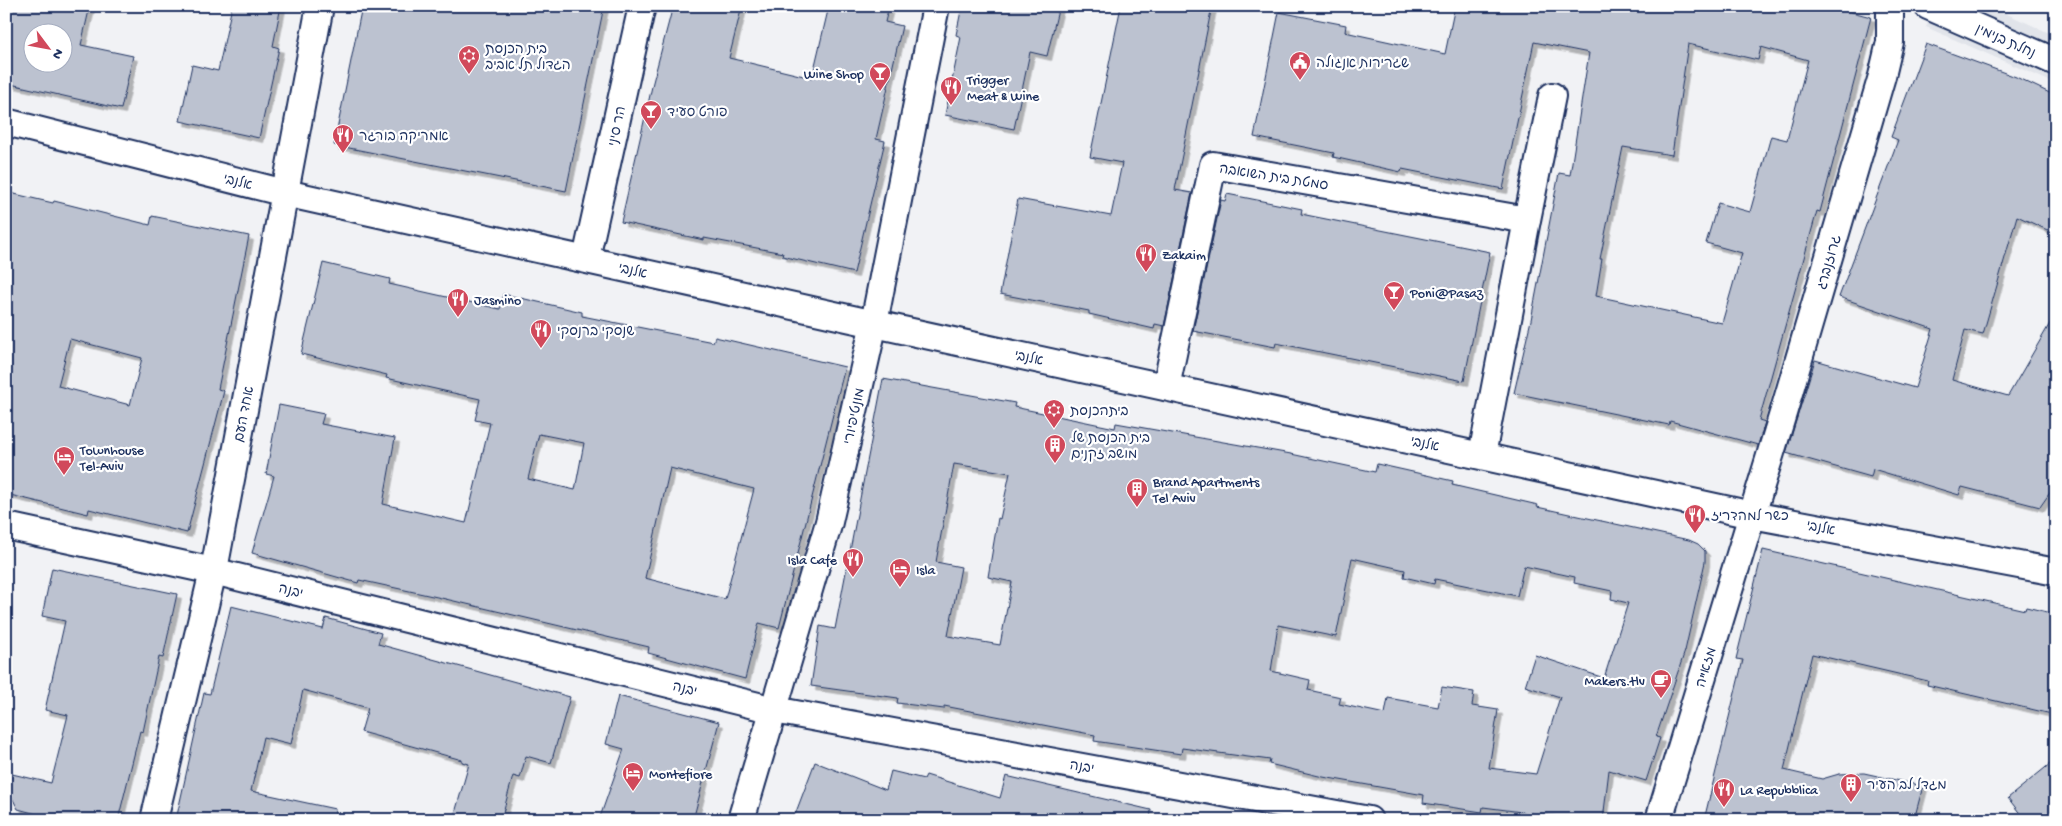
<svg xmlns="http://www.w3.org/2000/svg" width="2062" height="826" font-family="'Gochi Hand','Playpen Sans Hebrew',sans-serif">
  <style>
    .built { fill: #e1e4ea }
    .building { fill: #bcc2d0; stroke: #1b2f5e; fill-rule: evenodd; filter: url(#shadow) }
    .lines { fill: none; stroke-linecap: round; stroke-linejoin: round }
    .street-casing { stroke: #1b2f5e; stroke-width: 30 }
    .street { stroke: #fff; stroke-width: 26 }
    .labels { text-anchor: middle; stroke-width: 4.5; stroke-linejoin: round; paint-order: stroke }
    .street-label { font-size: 14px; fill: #1b2f5e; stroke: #fff }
    .poi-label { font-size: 14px; fill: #1b2f5e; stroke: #fff; text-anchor: start }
  </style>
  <defs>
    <filter id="shadow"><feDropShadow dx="4.5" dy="4.5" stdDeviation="0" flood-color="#0004"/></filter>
  </defs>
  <rect width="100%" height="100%" fill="#f1f2f5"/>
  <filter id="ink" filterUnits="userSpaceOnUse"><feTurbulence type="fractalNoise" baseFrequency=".02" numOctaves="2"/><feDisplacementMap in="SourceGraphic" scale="10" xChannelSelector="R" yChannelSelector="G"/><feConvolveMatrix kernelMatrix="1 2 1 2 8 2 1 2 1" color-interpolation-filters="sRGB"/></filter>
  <g filter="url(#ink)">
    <polygon class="built" points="1935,6 1989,6 2056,36 2056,84 1926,27"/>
    <g class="building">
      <path d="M6,6H90L81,45L133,56L121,109L6,83ZM32,32H62V62H32Z"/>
      <polygon points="232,6 281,6 273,46 279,48 259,138 180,121 192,65 218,71"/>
      <polygon points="362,6 604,6 566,191 334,145"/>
      <polygon points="673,6 742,6 729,58 812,78 829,6 889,6 885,22 902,26 876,139 885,141 854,273 782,256 783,253 704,238 704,240 621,222 653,82"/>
      <polygon points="962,6 1059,6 1047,56 1030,52 1014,129 945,115 961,37 956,35"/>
      <polygon points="1121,6 1212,6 1175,190 1192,193 1164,326 1155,324 1154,329 1089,314 1089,311 1000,294 1018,199 1111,216 1122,163 1090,157"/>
      <path d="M1455,6H1829L1871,17L1820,212L1817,211L1759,420L1765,422L1758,445L1670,421L1669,425L1514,393L1531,320L1559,173L1570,175L1589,53L1534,42L1503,189L1402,169L1401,172L1333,157L1334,153L1254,137L1279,12L1346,25L1345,32L1445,54ZM1688,44L1758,60L1761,47L1808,60L1787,140L1771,136L1750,212L1718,203L1706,243L1742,253L1722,323L1596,296L1602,259H1600L1623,147L1672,155Z"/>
      <polygon points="1926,44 2016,77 2056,96 2056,234 2017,216 1983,334 1965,330 1952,380 2008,396 2056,313 2056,484 2040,507 1962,487 1959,495 1873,469 1871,477 1786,453 1815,360 1915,388 1933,329 1839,297 1898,140 1891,137"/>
      <path d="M6,192L53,203L54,201L150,225L152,216L249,236L218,389L224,391L187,533L89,509L88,514L6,494ZM70,339L142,358L130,405L58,386Z"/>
      <polygon points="1227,194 1302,209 1301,214 1490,252 1464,381 1276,343 1275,347 1193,331 1221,200 1225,201"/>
      <path d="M323,263L390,279L389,284L500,309L503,294L582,312V316L713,342L715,337L845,367L779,628L759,623L745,679L648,653L649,647L437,597L359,580L358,583L252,553L274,476L266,474L279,405L324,414L321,424L395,438L383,504L466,523L490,423L475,420L480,399L386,378L387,375L301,354ZM539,434L584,443L575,490L528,479ZM670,468L754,489L725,599L645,578Z"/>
      <path d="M883,379L1015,403L1014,407L1115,428L1116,423L1291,454L1375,472L1377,464L1453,481L1452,485L1538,505L1537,507L1689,540L1698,544L1705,551V562L1685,651L1656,737L1660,738L1646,781L1609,770L1603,820H1584L1483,807L1482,812L1423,803L1424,795L1323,777L1269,764L1270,760L1182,748L1181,754L1094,741L1095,735L944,706V709L897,703L898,698L811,686L820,626L835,629ZM954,464L1010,473L1000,519L998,518L988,577L1012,582L1000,645L948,636L961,567L936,562ZM1352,558L1405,570L1404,577L1434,584L1435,579L1517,596L1524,566L1575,577L1574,583L1612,591L1611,599L1628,603L1604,678L1535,655L1525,686L1560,697L1536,774L1489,768L1498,710L1472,706L1474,692L1442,687L1438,707L1388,698L1385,714L1339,704L1341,697L1308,690L1310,680L1271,671L1278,625L1336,637Z"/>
      <polygon points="1763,550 2025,610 2026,607 2056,614 2056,715 1927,685 1928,681 1812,654 1784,770 1822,779 1839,774 1864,773 1923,786 1914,820 1704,820 1743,660 1736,659"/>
      <polygon points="52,568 177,594 163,658 159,657 143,732 140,731 118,820 43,820 44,816 18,809 8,790 12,774 51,783 68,715 45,710 65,621 42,616"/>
      <polygon points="231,606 323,629 326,618 381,633 378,644 570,697 551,763 526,756 520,778 513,776 501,820 453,820 469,764 462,762 462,760 361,732 368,708 303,690 291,744 263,737 251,791 335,809 334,820 176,820 204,693 210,694"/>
      <polygon points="618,696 719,722 693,820 599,820 624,749 606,744"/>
      <polygon points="2056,759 2056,820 2025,820 2008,798"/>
      <polygon points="815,762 886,790 891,771 924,779 926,775 1000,798 1006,776 1151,810 1150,820 793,820"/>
    </g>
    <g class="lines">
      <g class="street-casing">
        <g id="street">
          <polyline points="1928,6 2056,62"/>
          <polyline points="6,122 285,193 852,319 1752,515 2056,572"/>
          <polyline points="1527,220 1552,96"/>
          <polyline points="589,245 642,6"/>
          <polyline points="1166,387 1213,165 1527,220 1482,455"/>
          <polyline points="6,526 213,571 774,710 1369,820"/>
          <polyline points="154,820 216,559 320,6"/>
          <polyline points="741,820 829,522 874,323 936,6"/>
          <polyline points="1659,820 1784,410 1882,76 1890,42 1890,6"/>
        </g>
      </g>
      <use href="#street" class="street"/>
    </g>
  </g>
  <defs>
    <g id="synagogue-pin" transform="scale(1.125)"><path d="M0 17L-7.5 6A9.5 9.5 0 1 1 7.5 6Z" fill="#d1495b" stroke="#fff"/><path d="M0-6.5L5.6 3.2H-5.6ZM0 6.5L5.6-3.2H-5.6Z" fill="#fff"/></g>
    <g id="civic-pin" transform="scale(1.125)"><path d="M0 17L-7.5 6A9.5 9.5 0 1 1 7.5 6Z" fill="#d1495b" stroke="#fff"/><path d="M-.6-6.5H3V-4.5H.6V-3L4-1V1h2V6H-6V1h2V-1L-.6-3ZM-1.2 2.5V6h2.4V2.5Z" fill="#fff"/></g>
    <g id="bar-pin" transform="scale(1.125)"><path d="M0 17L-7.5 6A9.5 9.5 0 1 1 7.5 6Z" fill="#d1495b" stroke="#fff"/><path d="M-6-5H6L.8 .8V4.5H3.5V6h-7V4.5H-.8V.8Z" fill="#fff"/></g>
    <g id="restaurant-pin" transform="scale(1.125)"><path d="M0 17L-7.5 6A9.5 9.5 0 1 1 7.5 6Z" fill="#d1495b" stroke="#fff"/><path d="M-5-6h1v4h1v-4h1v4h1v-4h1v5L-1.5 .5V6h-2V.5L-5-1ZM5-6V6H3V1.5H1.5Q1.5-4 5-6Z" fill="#fff"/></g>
    <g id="building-pin" transform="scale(1.125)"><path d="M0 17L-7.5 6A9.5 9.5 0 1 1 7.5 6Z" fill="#d1495b" stroke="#fff"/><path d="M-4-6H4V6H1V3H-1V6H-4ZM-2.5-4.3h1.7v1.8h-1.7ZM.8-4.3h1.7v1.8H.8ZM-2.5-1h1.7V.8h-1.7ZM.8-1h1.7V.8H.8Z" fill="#fff"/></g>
    <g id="hotel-pin" transform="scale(1.125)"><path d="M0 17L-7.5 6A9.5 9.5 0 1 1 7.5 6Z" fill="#d1495b" stroke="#fff"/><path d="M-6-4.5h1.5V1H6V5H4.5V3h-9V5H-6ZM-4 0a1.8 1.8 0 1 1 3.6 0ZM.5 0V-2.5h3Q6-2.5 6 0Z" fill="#fff"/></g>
    <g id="cafe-pin" transform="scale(1.125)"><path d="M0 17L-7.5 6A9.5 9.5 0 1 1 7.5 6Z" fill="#d1495b" stroke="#fff"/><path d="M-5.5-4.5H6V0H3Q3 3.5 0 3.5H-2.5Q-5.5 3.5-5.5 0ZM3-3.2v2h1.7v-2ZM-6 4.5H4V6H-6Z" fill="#fff"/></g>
  </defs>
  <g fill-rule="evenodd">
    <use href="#synagogue-pin" x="469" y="56"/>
    <use href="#civic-pin" x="1300" y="62"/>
    <use href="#bar-pin" x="880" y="73"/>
    <use href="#restaurant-pin" x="951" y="87"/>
    <use href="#bar-pin" x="651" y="111"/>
    <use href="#restaurant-pin" x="343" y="135"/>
    <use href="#restaurant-pin" x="1146" y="254"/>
    <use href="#bar-pin" x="1394" y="292"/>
    <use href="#restaurant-pin" x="458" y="299"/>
    <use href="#restaurant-pin" x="541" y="330"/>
    <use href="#synagogue-pin" x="1054" y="410"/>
    <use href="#building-pin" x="1055" y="445"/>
    <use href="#hotel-pin" x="64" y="457"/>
    <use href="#building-pin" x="1137" y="489"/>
    <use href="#restaurant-pin" x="1695" y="515"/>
    <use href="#restaurant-pin" x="853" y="559"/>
    <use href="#hotel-pin" x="900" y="569"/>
    <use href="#cafe-pin" x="1661" y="680"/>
    <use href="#hotel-pin" x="633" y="773"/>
    <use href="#building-pin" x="1851" y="784"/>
    <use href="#restaurant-pin" x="1724" y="789"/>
  </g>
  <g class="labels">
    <g class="street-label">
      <text transform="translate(2006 40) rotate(24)" y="5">נחלת בנימין</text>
      <text transform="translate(616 126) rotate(-78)" y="5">הר סיני</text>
      <text transform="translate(1274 176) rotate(9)" y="5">סמטת בית השואבה</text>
      <text transform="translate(238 181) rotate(14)" y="5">אלנבי</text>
      <text transform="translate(1828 262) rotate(-74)" y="5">גרוזנברג</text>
      <text transform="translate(633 270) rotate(13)" y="5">אלנבי</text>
      <text transform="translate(1029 357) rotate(12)" y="5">אלנבי</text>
      <text transform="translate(243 414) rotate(-79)" y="5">אחד העם</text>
      <text transform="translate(853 416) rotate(-78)" y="5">מונטיפיורי</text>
      <text transform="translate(1425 443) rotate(12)" y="5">אלנבי</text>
      <text transform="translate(1821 527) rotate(11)" y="5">אלנבי</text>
      <text transform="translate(291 590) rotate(14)" y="5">יבנה</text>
      <text transform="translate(1705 667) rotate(-73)" y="5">מזא"ה</text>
      <text transform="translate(685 688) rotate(14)" y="5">יבנה</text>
      <text transform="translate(1082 766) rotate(10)" y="5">יבנה</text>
    </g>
    <g class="poi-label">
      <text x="485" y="53">בית הכנסת<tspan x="485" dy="16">הגדול תל אביב</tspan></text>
      <text x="1316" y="67">שגרירות אנגולה</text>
      <text x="864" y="78" text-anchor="end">Wine Shop</text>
      <text x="967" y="84">Trigger<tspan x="967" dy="16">Meat &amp; Wine</tspan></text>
      <text x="667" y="116">פורט סעיד</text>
      <text x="359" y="140">אמריקה בורגר</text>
      <text x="1162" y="259">Zakaim</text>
      <text x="1410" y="297">Poni@Pasaz</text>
      <text x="474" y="304">Jasmino</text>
      <text x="557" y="335">שנסקי ברנסקי</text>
      <text x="1070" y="415">ביתהכנסת</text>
      <text x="1071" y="442">בית הכנסת של<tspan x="1071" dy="16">מושב זקנים</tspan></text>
      <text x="80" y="454">Townhouse<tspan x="80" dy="16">Tel-Aviv</tspan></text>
      <text x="1153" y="486">Brand Apartments<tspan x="1153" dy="16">Tel Aviv</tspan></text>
      <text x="1711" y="520">כשר למהדריז</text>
      <text x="837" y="564" text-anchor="end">Isla Cafe</text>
      <text x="916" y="574">Isla</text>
      <text x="1645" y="685" text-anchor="end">Makers.tlv</text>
      <text x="649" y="778">Montefiore</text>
      <text x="1867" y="789">מגדל לב העיר</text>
      <text x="1740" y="794">La Repubblica</text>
    </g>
  </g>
  <rect width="2062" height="826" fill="none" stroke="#fff" stroke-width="25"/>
  <rect x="12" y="12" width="2037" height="801" fill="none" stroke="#1b2f5e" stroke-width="2" filter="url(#ink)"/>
  <g transform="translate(48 48) rotate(122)"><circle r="24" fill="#ffffff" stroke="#a4acbf"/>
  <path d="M0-4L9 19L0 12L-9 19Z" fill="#d1495b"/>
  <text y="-8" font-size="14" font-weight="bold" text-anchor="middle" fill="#1b2f5e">N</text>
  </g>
</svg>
